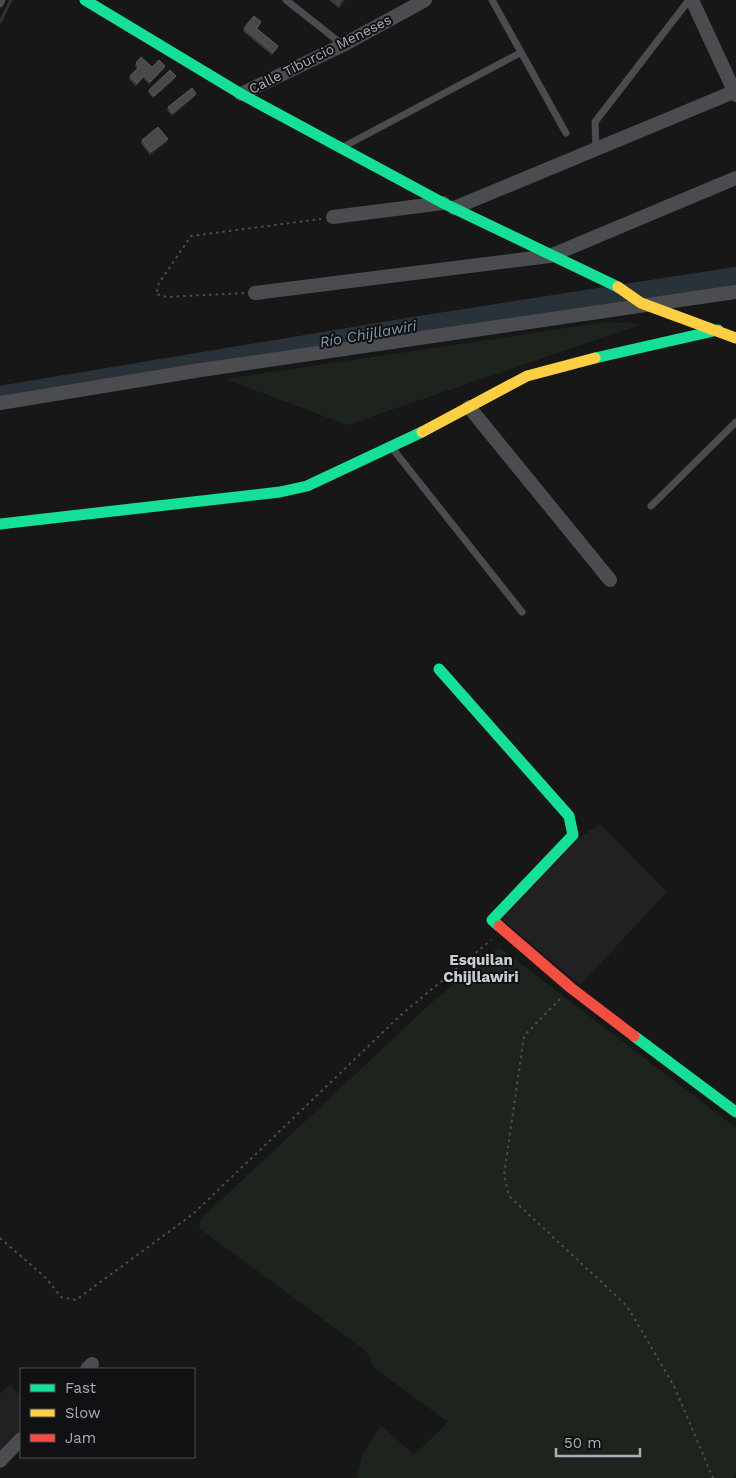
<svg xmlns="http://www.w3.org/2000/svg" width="736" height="1478" font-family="'Work Sans',sans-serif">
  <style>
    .built { fill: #212123 }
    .green { fill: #1d241e }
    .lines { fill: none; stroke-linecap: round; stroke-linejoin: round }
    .stream { stroke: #2a3239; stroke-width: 3 }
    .river { stroke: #2a3239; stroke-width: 20 }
    .path { stroke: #4d4e52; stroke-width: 2; stroke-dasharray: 2.5 4; stroke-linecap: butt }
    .lane { stroke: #4b4c50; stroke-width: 7 }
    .street { stroke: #4b4c50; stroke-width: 14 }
    .fast { stroke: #16e098; stroke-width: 11 }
    .slow { stroke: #ffcf43; stroke-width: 11 }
    .jam { stroke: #f24e42; stroke-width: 11 }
    .wall { fill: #3d3d3f }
    .shaded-wall { fill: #29292a }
    .building { fill: #49494c; stroke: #58595d }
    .labels { text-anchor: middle; stroke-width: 4; stroke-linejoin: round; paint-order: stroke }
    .street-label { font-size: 14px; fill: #a8adb8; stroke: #111113 }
    .water-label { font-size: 15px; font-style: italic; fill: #7f9bb3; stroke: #111113 }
    .neighbourhood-label { font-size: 15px; font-weight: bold; fill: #c9ccd4; stroke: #111113 }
  </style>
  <rect width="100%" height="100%" fill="#171717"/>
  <g class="built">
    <polygon points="600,824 667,892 580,985 503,920 580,837"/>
    <polygon points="10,1384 21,1397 21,1429 0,1451 0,1394"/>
  </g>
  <g class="green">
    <polygon points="606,322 642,324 347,425 226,379"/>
    <polygon points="499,947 736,1128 736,1474 732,1478 357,1478 362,1455 381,1425 414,1455 448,1422 374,1368 366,1351 199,1228 201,1219 430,1004"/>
  </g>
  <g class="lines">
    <polyline class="stream" points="0,22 11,0"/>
    <polyline class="river" points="0,396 425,325 736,277"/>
    <g class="path">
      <polyline points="244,293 167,297 156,294 159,283 191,236 321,219"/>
      <polyline points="560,999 524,1036 504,1175 509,1196 627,1306 674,1386 713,1478"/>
      <polyline points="0,1238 46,1278 61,1297 76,1300 193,1214 402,1014 491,940"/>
    </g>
    <g class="lane">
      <polyline points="286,0 343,45"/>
      <polyline points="492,0 566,133"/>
      <polyline points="0,4 2,0"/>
      <polyline points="343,147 520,53"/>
      <polyline points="596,149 595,122 689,0"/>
      <polyline points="392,448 522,612"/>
      <polyline points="651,506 736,422"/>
    </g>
    <g class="street">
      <polyline points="692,0 736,95"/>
      <polyline points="241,94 343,45 425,0"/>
      <polyline points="454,208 736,91"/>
      <polyline points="333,217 443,203"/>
      <polyline points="255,293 550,256 736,178"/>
      <polyline points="0,403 201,370 736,292"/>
      <polyline points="469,407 610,580"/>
      <polyline points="87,1369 92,1364"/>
      <polyline points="0,1461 21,1439"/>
    </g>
    <g class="fast">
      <polyline points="85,0 241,94 443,203 618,287"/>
      <polyline points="595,358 718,330"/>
      <polyline points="0,524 280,492 307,486 422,432"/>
      <polyline points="439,669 569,816 573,835 492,920 499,926"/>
      <polyline points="634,1036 736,1112"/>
    </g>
    <g class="slow">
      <polyline points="618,287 641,303 736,338"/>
      <polyline points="422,432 527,376 595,358"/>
    </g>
    <polyline class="jam" points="499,926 571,988 634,1036"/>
  </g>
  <g class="wall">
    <polygon points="329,0 345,0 339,8"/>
    <polygon points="261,22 260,25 257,29 278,46 277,49 272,55 243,31 244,28"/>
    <polygon points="136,63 152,67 164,69 149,84 143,78 136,86 129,79 130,76 137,69 135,66"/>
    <polygon points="175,79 153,98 148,92 149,90"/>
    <polygon points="195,96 172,116 167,110 168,107"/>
    <polygon points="142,140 167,142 150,155 141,143"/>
  </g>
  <g class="shaded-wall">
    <polygon points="343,0 345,0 339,8 341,2"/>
    <polygon points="165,66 164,69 149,84 150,82"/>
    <polygon points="176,76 175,79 153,98 154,96"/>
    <polygon points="196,94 195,96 172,116 173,113"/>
    <polygon points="168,139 167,142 150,155 151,152"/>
  </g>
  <g class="building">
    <polygon points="254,16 261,22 256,28 278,46 273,52 244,28"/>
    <polygon points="141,57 152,67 159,60 165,66 150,82 144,75 137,83 130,76 139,67 136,63"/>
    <polygon points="170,70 176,76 154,96 149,90"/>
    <polygon points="192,88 196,94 173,113 168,107"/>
    <polygon points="158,127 168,139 151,152 142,140"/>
  </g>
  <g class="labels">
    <g class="street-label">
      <text transform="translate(320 54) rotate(-27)" y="5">Calle Tiburcio Meneses</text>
    </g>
    <g class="water-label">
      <text transform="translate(368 334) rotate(-10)" y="5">Río Chijllawiri</text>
    </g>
    <g class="neighbourhood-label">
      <text x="481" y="965">Esquilan<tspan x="481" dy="17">Chijllawiri</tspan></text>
    </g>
  </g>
  <rect x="20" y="1368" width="175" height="90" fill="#111113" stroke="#4d4f55"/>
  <rect x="30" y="1384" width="25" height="8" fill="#16e098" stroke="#4d4f55"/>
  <text x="65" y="1393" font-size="15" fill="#a8adb8">Fast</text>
  <rect x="30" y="1409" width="25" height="8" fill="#ffcf43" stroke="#4d4f55"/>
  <text x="65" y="1418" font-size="15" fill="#a8adb8">Slow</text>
  <rect x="30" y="1434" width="25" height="8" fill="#f24e42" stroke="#4d4f55"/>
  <text x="65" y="1443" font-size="15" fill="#a8adb8">Jam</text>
  <path d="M556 1448v8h84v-8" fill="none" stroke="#a8adb8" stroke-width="2.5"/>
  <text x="564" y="1448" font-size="15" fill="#a8adb8" stroke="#111113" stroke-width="4" paint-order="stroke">50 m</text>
</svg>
